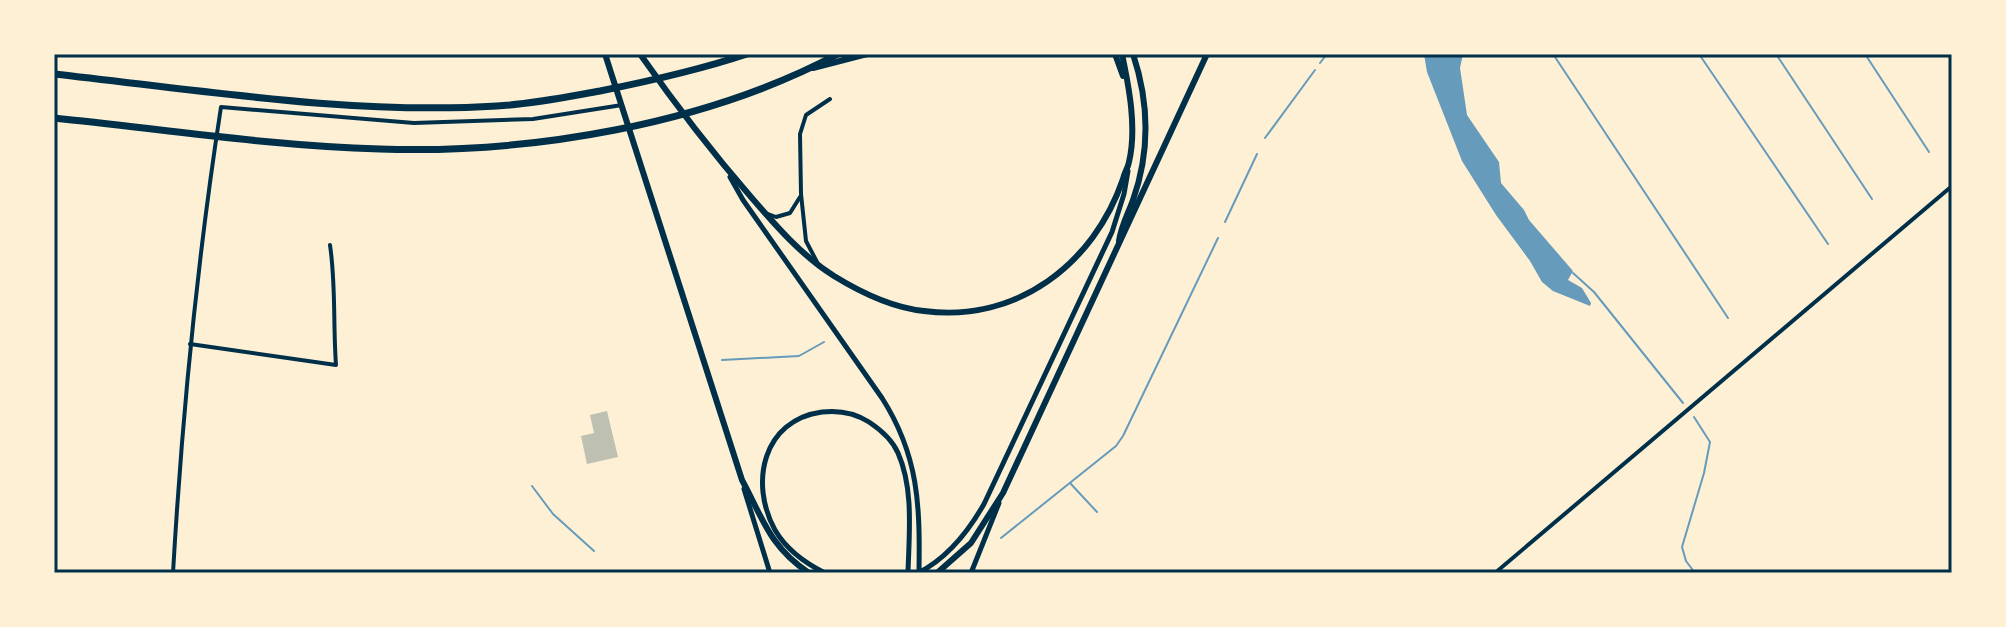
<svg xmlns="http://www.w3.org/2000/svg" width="2006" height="627" font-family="'Crimson Pro',serif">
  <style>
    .water { fill: #669bbc }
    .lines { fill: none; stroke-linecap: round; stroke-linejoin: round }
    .stream { stroke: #669bbc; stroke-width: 2 }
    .building { fill: #bec0b2 }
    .minor { stroke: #003049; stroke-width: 4 }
    .secondary { stroke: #003049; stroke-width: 5 }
    .primary { stroke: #003049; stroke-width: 6 }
    .motorway { stroke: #003049; stroke-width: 7 }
    .neatline { fill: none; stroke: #003049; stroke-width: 3 }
  </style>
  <rect width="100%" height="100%" fill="#fdf0d5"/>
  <polygon class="water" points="1424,54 1463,54 1460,68 1467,115 1499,162 1501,183 1524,210 1529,220 1573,271 1568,280 1582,288 1591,303 1590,306 1553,291 1542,282 1530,261 1496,215 1462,161 1427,72"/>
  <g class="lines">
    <g class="stream">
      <polyline points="1553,54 1728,318"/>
      <polyline points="1699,54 1828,244"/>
      <polyline points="1776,54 1872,199"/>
      <polyline points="1865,54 1929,152"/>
      <polyline points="1320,63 1327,54"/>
      <polyline points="1265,138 1315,70"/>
      <polyline points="1225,222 1257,154"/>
      <polyline points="1573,273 1594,292 1683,403"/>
      <polyline points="722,360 799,356 824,342"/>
      <polyline points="1694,417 1710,442 1704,473 1682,547 1686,561 1695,573"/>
      <polyline points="1070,483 1097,512"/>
      <polyline points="532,486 553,514 594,551"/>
      <polyline points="1001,538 1116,446 1123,436 1218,238"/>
    </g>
  </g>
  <polygon class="building" points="607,411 618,457 587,464 581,436 594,433 590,415"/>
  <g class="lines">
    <g class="minor">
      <polyline points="768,214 776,217 790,213 800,197"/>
      <polyline points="817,262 806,241 801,194 800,134 806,115 830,99"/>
      <path d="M190,344L336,365C333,325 336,285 330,245"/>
      <polyline points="54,533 55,529"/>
      <path d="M173,573C182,417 197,262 221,107L414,123L533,119L622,105"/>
      <polyline points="1495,573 1952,186"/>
    </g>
    <g class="secondary">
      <path d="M730,177L743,200L882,398C919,456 920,506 919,572"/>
      <polyline points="744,489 770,573"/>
      <path d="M825,573C805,563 786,549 775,530C749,483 763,420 822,412C839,410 855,413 869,422C881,430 892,439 898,453C914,489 909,534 908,573"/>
      <path d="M918,573C948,558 968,532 984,504L1112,232L1124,194L1128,171"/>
      <polyline points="971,573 999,503"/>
    </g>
    <g class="primary">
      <path d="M605,54L742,480C763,519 770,547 809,573"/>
      <path d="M640,54C675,104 711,151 751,197C776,226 802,256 834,276C860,292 894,308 924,311C1017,323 1094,264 1123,179C1124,173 1128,168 1129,162C1137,128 1129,87 1122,54"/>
      <polyline points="1115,54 1123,76"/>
      <polyline points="813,68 867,54"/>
      <path d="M1119,241C1121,226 1128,214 1133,200C1150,152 1149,102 1133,54"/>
      <polyline points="937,573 971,543 1003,493 1207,54"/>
    </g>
    <g class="motorway">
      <path d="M54,74C199,90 352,115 497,106C532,104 566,97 600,91C650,81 699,70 747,54"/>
      <path d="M54,118C162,129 271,146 380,149C530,154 704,125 838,54"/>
    </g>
  </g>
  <rect width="2006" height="627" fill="none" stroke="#fdf0d5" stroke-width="112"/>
  <rect x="56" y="56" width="1894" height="515" class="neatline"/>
</svg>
